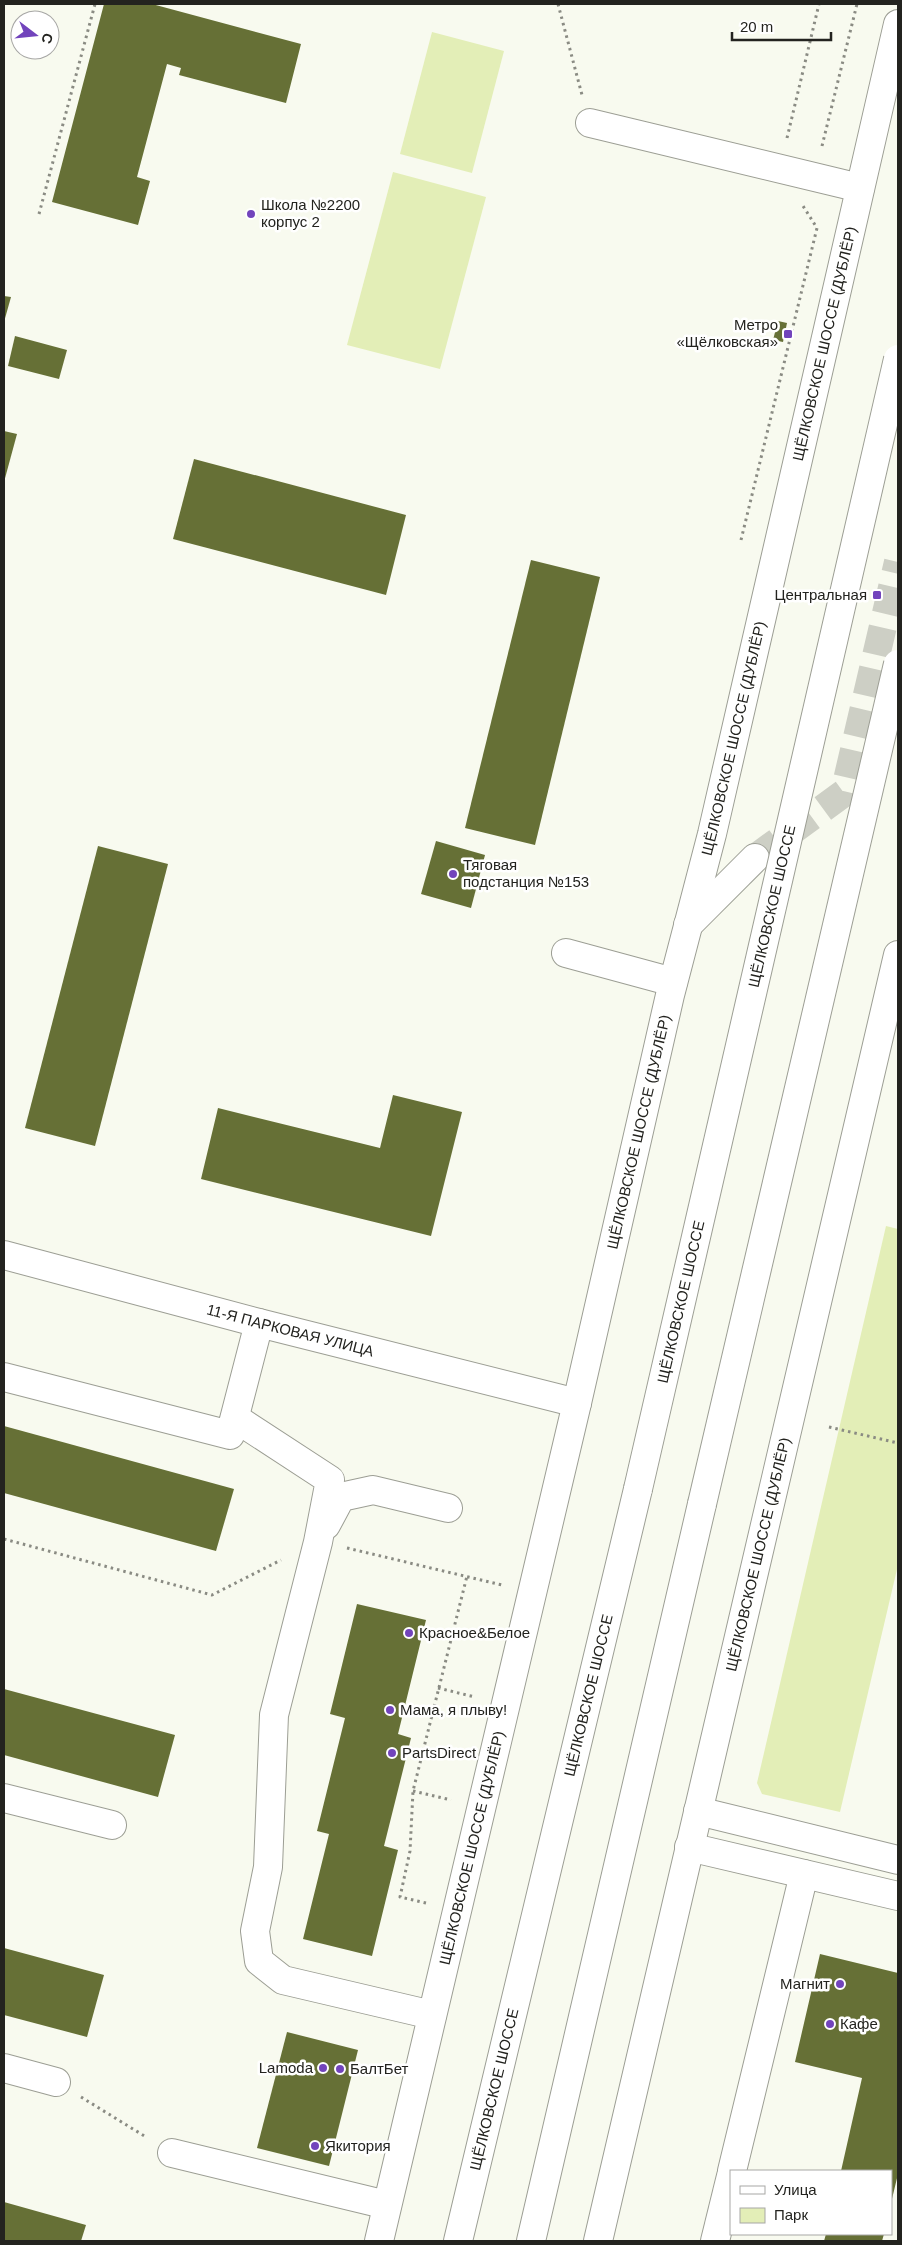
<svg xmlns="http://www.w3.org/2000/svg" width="902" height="2245" font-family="Helvetica,sans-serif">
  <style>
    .green { fill: #e3eeb7 }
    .building { fill: #667036 }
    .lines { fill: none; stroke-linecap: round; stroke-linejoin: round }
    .minor-tunnel { stroke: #cdcfc5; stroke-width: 28; stroke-dasharray: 28 14; stroke-linecap: butt }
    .minor-casing { stroke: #9c9e94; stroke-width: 30 }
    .major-casing { stroke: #9c9e94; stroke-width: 30 }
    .path { stroke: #8a8b83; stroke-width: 3; stroke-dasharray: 2.5 4; stroke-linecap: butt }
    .minor { stroke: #fff; stroke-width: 28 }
    .major { stroke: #fff; stroke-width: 28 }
    .major-bridge-casing { stroke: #9c9e94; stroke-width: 30; stroke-linecap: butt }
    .major-bridge { stroke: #fff; stroke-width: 28 }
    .poi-dot { fill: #7244bc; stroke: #fff; stroke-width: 2 }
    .labels { text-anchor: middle; stroke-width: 5; stroke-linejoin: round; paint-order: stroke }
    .poi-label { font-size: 15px; fill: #23231f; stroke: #fff; text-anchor: start }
    .street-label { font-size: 15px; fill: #23231f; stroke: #fff }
  </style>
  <rect width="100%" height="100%" fill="#f8faef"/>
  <g class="green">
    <polygon points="432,32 504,51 472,173 400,154"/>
    <polygon points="393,172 486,197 440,369 347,345"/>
    <polygon points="886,1226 898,1229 898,1565 840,1812 762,1794 757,1783"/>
  </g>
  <g class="building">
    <polygon points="104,4 152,4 301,44 286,103 179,75 181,68 167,64 137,177 150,181 138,225 52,202"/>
    <polygon points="4,296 11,297 4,322"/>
    <polygon points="778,321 787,323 783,342 773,340"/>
    <polygon points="15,336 67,350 59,379 8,366"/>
    <polygon points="4,431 17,434 4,482"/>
    <polygon points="194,459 406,515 386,595 173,539"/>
    <polygon points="531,560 600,577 535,845 465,828"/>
    <polygon points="436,841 485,855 471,908 421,894"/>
    <polygon points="98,846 168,864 95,1146 25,1128"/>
    <polygon points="393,1095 462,1112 431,1236 201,1179 218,1108 380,1148"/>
    <polygon points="4,1426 234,1489 216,1551 4,1493"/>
    <polygon points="357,1604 426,1620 398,1734 411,1738 384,1846 398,1850 372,1956 303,1939 329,1834 317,1831 345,1718 330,1714"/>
    <polygon points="4,1689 175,1735 158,1797 4,1755"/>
    <polygon points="4,1948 104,1975 87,2037 4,2015"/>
    <polygon points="820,1954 898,1973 898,2174 891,2203 891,2171 841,2171 862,2078 795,2062"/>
    <polygon points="287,2032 358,2050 329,2166 257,2148"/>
    <polygon points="4,2202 86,2225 81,2241 4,2241"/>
    <polygon points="826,2234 884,2234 882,2241 824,2241"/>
  </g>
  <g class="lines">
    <polyline class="minor-tunnel" points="755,858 844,793 898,562"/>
    <g class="minor-casing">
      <g id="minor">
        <polyline points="590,123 860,188"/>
        <polyline points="688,925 755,858"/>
        <polyline points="566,953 673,982"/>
        <path id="s1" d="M4,1255L259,1323L577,1403"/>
        <polyline points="4,1377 230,1435 259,1323"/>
        <polyline points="235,1418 330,1480 318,1542 274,1715 268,1867 255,1931 259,1961 283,1980 432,2015"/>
        <polyline points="326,1525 341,1497 373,1490 448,1508"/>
        <polyline points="4,1798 112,1825"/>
        <polyline points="698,1811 898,1860"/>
        <polyline points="689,1847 898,1896"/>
        <polyline points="4,2068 56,2082"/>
        <polyline points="172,2153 387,2205"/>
        <polyline points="732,2171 804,1874"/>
        <polyline points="715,2241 731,2176"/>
      </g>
    </g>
    <g class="major-casing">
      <g id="major">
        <path id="s2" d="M379,2241L577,1403L670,995L712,834L898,24"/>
        <path id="s3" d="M458,2241L638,1489"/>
        <polyline points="531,2241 702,1504"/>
        <path id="s4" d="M598,2241L898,955"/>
      </g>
    </g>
    <g class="path">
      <polyline points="558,4 582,95"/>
      <polyline points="787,138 819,4"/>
      <polyline points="822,146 857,4"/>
      <polyline points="39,214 95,4"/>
      <polyline points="741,540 817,228 803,206"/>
      <polyline points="829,1427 898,1443"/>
      <polyline points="4,1539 212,1595 281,1560"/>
      <polyline points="347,1548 502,1585"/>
      <polyline points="438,1688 475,1697"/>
      <polyline points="413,1791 451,1800"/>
      <polyline points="426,1903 400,1897 410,1851 413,1791 467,1576"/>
      <polyline points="81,2097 146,2137"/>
    </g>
    <use href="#minor" class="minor"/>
    <use href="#major" class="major"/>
    <g class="major-bridge-casing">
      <g id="major-bridge">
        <path id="s5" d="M638,1489L898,359"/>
        <polyline points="702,1504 898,664"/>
      </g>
    </g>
    <use href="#major-bridge" class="major-bridge"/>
  </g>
  <g class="poi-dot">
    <circle cx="251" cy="214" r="5"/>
    <rect x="783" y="329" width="10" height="10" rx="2.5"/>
    <rect x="872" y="590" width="10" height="10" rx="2.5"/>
    <circle cx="453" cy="874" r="5"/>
    <circle cx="409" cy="1633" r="5"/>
    <circle cx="390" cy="1710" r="5"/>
    <circle cx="392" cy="1753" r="5"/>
    <circle cx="840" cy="1984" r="5"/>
    <circle cx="830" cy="2024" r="5"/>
    <circle cx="323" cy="2068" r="5"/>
    <circle cx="340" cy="2069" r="5"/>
    <circle cx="315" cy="2146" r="5"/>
  </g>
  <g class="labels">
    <g class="poi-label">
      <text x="261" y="210">Школа №2200<tspan x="261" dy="17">корпус 2</tspan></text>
      <text x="778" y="330" text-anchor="end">Метро<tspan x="778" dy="17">«Щёлковская»</tspan></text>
      <text x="867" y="600" text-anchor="end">Центральная</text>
      <text x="463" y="870">Тяговая<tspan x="463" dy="17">подстанция №153</tspan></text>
      <text x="419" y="1638">Красное&amp;Белое</text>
      <text x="400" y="1715">Мама, я плыву!</text>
      <text x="402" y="1758">PartsDirect</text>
      <text x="830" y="1989" text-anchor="end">Магнит</text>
      <text x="840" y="2029">Кафе</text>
      <text x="313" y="2073" text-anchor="end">Lamoda</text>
      <text x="350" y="2074">БалтБет</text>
      <text x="325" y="2151">Якитория</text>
    </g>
    <g class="street-label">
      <text dy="5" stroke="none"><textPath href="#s2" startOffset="1949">ЩЁЛКОВСКОЕ ШОССЕ (ДУБЛЁР)</textPath></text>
      <text dy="5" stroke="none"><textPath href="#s2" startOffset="1544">ЩЁЛКОВСКОЕ ШОССЕ (ДУБЛЁР)</textPath></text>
      <text dy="5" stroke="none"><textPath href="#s5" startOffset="598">ЩЁЛКОВСКОЕ ШОССЕ</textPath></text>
      <text dy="5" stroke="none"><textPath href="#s2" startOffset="1139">ЩЁЛКОВСКОЕ ШОССЕ (ДУБЛЁР)</textPath></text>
      <text dy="5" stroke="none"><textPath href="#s5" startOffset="192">ЩЁЛКОВСКОЕ ШОССЕ</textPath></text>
      <text dy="5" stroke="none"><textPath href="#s1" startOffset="296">11-Я ПАРКОВАЯ УЛИЦА</textPath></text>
      <text dy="5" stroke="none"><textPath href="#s4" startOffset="705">ЩЁЛКОВСКОЕ ШОССЕ (ДУБЛЁР)</textPath></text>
      <text dy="5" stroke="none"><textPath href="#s3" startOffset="561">ЩЁЛКОВСКОЕ ШОССЕ</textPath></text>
      <text dy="5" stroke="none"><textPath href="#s2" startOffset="404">ЩЁЛКОВСКОЕ ШОССЕ (ДУБЛЁР)</textPath></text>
      <text dy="5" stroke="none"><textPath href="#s3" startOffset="156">ЩЁЛКОВСКОЕ ШОССЕ</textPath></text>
    </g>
  </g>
  <rect width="902" height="2245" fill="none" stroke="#23231f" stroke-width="10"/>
  <rect x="730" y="2170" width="162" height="65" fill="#ffffff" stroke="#a7a7a5"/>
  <rect x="740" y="2186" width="25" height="8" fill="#ffffff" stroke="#a7a7a5"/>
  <text x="774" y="2195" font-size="15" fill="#23231f">Улица</text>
  <rect x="740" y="2208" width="25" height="15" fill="#e3eeb7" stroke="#a7a7a5"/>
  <text x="774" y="2220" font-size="15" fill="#23231f">Парк</text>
  <g transform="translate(35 35) rotate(106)"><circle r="24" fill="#ffffff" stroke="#a7a7a5"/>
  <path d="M0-4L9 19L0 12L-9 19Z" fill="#7244bc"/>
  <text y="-8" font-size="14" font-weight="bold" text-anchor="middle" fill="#23231f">С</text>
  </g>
  <path d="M732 32v8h99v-8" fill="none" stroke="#23231f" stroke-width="2.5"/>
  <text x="740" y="32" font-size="15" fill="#23231f" stroke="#ffffff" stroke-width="4" paint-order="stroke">20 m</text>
</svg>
